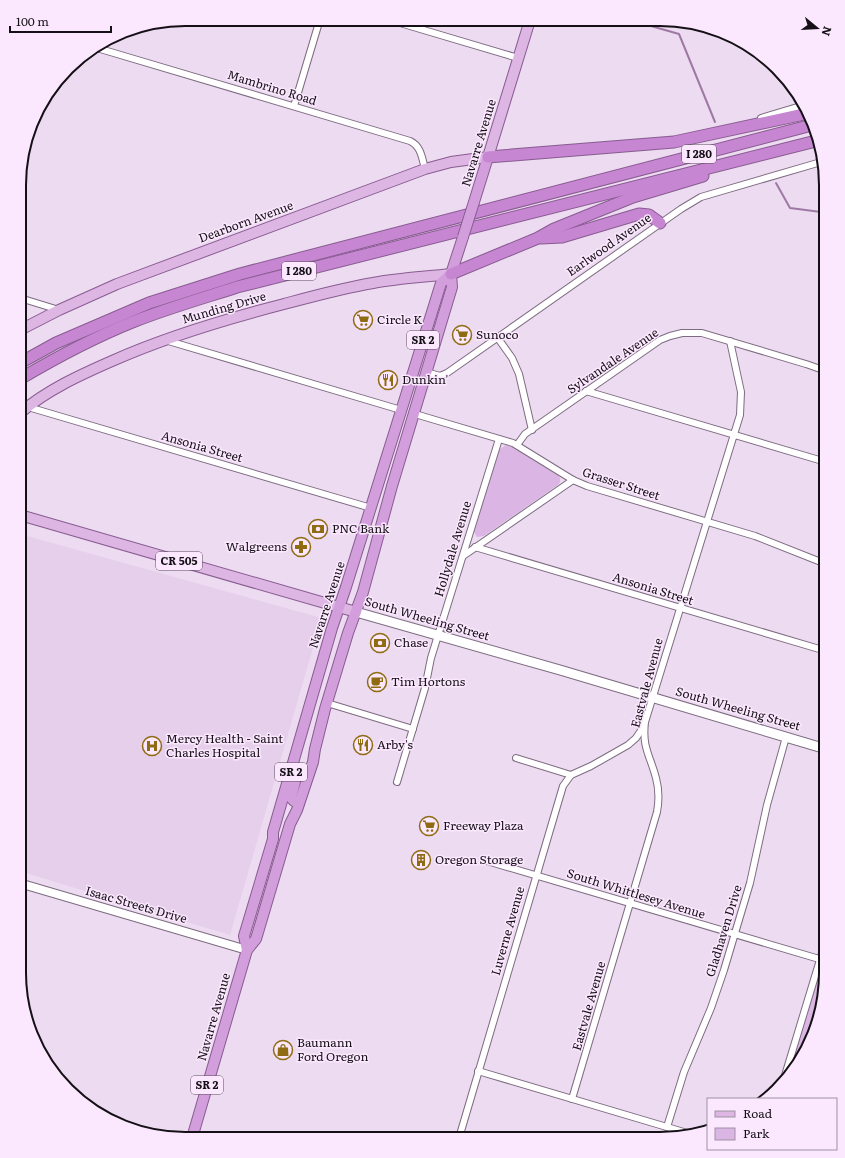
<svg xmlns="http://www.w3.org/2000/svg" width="845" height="1158" font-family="Literata,serif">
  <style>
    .built { fill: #e6cfeb }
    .green { fill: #dbb5e3 }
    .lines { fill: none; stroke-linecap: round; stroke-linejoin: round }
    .stream { stroke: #9d79a4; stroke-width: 2 }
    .minor-casing { stroke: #7d6c80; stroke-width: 8 }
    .tertiary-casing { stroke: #7d6c80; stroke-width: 10 }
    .secondary-casing { stroke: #7d6c80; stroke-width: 11 }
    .primary-casing { stroke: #885c90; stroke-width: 12 }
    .trunk-casing { stroke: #885c90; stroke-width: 12 }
    .motorway-casing { stroke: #885c90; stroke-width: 13 }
    .minor { stroke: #fff; stroke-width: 6 }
    .tertiary { stroke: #fff; stroke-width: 8 }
    .secondary { stroke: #fff; stroke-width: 9 }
    .primary { stroke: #ddb6e4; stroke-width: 10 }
    .trunk { stroke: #d29edb; stroke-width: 10 }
    .motorway { stroke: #c686d2; stroke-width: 11 }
    .trunk-bridge-casing { stroke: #885c90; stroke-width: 12; stroke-linecap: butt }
    .trunk-bridge { stroke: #d29edb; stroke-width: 10 }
    .labels { text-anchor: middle; stroke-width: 3; stroke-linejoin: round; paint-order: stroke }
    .shield { fill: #fbe8fe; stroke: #5a505c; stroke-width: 1 }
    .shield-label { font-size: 11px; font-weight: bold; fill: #150f16 }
    .street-label { font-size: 12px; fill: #150f16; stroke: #fbe8fe }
    .poi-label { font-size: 12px; fill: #150f16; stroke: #fbe8fe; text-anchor: start }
    .rim { fill: none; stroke: #150f16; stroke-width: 2 }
  </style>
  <rect width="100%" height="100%" fill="#eddbf1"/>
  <polygon class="built" points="20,534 318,617 321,620 230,935 19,871"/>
  <g class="green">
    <path d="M506,445L512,446L558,475C561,478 561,482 558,485L484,536L477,537L474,532L498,453L500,449Z"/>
    <path d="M824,965H826C826,1005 815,1046 788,1077L819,972L821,968Z"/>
  </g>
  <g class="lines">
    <g class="stream">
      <polyline points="630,20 679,34 715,122"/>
      <polyline points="776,183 790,208 821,212 826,214"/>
    </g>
    <g class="minor-casing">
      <g id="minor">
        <polyline points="390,20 518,58"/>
        <path d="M97,48L410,141C421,146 422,158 425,169"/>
        <polyline points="294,106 320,19"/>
        <polyline points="761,118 804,105"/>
        <polyline points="20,298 59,310"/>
        <polyline points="497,337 512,358 519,374 532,430"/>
        <polyline points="165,340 401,410"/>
        <polyline points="426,372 440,376 447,373 681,209 701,197 821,162"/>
        <polyline points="586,391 826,462"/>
        <polyline points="28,407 371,508"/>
        <polyline points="415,414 513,443 573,480 587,486 755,536 826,564"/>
        <polyline points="517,445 525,434 660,340 670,336 682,333 702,333 806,364 826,371"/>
        <polyline points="475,547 826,651"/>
        <polyline points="463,556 573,480"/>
        <polyline points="327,703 413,729"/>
        <polyline points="516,758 571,775"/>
        <polyline points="397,782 425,688 431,658 499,439"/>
        <polyline points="487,861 826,961"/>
        <polyline points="478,1071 687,1133"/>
        <polyline points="783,1082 826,940"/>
        <path d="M572,1099L657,812C659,801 659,789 656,778C650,755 642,748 645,722L740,415L741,392L730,341"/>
        <polyline points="667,1127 684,1072 711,1008 724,970 750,883 767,805 786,737"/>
        <polyline points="459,1138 563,786 571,775 591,766 628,745 636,738 644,726"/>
      </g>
    </g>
    <g class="tertiary-casing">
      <polyline id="tertiary" points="19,883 247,950"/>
    </g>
    <g class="secondary-casing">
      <polyline id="secondary" points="356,612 560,670 826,749"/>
    </g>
    <g class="primary-casing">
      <g id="primary">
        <polyline points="20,330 59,310 117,284 425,169 451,162 488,157 530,20"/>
        <path d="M20,413C47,390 80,375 112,361C168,336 226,319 284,304C314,296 343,288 373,283C399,278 425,277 451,274"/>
        <polyline points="20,515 356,612"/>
      </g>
    </g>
    <g class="trunk-casing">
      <g id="trunk">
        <polyline points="474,202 488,157"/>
        <polyline points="295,782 291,798 294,801 299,803"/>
        <polyline points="247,950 244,936 273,839 273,832 332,628 346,587 437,296 441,283 451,274"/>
        <polyline points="192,1138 247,950 256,939 290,824 297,810 313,762 315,749 325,709 348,633 363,592 392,486 452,287 451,274 463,237"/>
      </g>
    </g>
    <g class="motorway-casing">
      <g id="motorway">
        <polyline points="488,157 674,142 809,113"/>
        <polyline points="541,238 562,237 639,214 649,215 660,223"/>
        <polyline points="451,274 538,238 554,229 633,197 703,176"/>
        <polyline points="20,363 56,343 149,303 240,274 812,125"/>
        <path d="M20,379C57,357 95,337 135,321C168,308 203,298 237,287L816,141"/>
      </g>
    </g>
    <use href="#minor" class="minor"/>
    <use href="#tertiary" class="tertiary"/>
    <use href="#secondary" class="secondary"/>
    <use href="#primary" class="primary"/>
    <use href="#trunk" class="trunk"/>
    <use href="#motorway" class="motorway"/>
    <g class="trunk-bridge-casing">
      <polyline id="trunk-bridge" points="463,237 474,202"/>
    </g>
    <use href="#trunk-bridge" class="trunk-bridge"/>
  </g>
  <defs>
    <g id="supermarket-ring" transform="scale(1)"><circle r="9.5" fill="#fbe8fe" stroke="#8f6c11" stroke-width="1.5"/><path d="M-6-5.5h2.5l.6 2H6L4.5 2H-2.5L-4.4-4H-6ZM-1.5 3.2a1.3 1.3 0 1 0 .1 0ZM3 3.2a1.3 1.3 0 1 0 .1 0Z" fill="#8f6c11"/></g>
    <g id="restaurant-ring" transform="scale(1)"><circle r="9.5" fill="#fbe8fe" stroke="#8f6c11" stroke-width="1.5"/><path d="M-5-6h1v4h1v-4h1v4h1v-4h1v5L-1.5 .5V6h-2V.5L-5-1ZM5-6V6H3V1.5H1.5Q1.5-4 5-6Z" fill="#8f6c11"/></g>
    <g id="bank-ring" transform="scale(1)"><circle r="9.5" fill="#fbe8fe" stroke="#8f6c11" stroke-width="1.5"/><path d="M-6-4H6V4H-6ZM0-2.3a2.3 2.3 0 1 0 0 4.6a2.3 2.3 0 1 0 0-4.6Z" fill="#8f6c11"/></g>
    <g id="pharmacy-ring" transform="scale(1)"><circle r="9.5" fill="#fbe8fe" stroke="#8f6c11" stroke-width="1.5"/><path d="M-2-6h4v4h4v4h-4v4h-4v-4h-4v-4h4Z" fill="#8f6c11"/></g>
    <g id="cafe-ring" transform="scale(1)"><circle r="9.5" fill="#fbe8fe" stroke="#8f6c11" stroke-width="1.5"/><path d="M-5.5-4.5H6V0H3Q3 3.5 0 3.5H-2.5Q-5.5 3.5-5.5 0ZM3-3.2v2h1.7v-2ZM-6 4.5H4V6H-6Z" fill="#8f6c11"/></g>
    <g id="hospital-ring" transform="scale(1)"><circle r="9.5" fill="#fbe8fe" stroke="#8f6c11" stroke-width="1.5"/><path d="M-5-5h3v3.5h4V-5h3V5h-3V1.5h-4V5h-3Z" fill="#8f6c11"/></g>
    <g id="building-ring" transform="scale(1)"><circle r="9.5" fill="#fbe8fe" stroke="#8f6c11" stroke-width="1.5"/><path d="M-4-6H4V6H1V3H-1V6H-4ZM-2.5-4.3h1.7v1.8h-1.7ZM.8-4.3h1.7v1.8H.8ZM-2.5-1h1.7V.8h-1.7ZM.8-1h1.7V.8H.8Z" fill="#8f6c11"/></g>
    <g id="shop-ring" transform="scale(1)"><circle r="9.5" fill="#fbe8fe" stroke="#8f6c11" stroke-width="1.5"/><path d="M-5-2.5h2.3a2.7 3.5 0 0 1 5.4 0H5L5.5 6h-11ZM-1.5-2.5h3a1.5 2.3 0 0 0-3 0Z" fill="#8f6c11"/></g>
  </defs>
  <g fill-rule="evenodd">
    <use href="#supermarket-ring" x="363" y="320"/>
    <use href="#supermarket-ring" x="462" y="335"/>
    <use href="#restaurant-ring" x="388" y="380"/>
    <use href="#bank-ring" x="318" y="529"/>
    <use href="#pharmacy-ring" x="301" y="547"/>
    <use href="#bank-ring" x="380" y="643"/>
    <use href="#cafe-ring" x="377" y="682"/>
    <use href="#restaurant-ring" x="363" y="745"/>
    <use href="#hospital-ring" x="152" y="746"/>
    <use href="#supermarket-ring" x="429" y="826"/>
    <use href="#building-ring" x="421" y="860"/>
    <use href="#shop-ring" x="283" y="1050"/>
  </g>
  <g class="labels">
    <g class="shield">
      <rect x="682" y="145" width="34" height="18" rx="3"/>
      <rect x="282" y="262" width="34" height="18" rx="3"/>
      <rect x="407" y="331" width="32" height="18" rx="3"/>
      <rect x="156" y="552" width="46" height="18" rx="3"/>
      <rect x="275" y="763" width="32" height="18" rx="3"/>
      <rect x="191" y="1076" width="32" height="18" rx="3"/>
    </g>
    <g class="shield-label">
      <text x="699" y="158">I 280</text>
      <text x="299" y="275">I 280</text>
      <text x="423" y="344">SR 2</text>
      <text x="179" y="565">CR 505</text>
      <text x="291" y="776">SR 2</text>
      <text x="207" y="1089">SR 2</text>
    </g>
    <g class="street-label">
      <text transform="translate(272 88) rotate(17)" y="4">Mambrino Road</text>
      <text transform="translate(479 143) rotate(-73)" y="4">Navarre Avenue</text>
      <text transform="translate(246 222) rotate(-20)" y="4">Dearborn Avenue</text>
      <text transform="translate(609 245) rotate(-35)" y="4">Earlwood Avenue</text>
      <text transform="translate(224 308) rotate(-16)" y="4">Munding Drive</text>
      <text transform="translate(613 361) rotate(-34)" y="4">Sylvandale Avenue</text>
      <text transform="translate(202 447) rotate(16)" y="4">Ansonia Street</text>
      <text transform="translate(621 484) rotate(18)" y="4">Grasser Street</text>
      <text transform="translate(453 549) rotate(-73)" y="4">Hollydale Avenue</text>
      <text transform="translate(653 589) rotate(17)" y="4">Ansonia Street</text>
      <text transform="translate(327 605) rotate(-72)" y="4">Navarre Avenue</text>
      <text transform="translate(427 619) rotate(16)" y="4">South Wheeling Street</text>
      <text transform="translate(647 683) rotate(-75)" y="4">Eastvale Avenue</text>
      <text transform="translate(738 709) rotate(16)" y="4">South Wheeling Street</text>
      <text transform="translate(636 894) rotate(17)" y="4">South Whittlesey Avenue</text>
      <text transform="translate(136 905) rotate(16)" y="4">Isaac Streets Drive</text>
      <text transform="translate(508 931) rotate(-74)" y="4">Luverne Avenue</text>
      <text transform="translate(724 931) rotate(-73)" y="4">Gladhaven Drive</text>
      <text transform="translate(589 1006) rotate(-74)" y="4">Eastvale Avenue</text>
      <text transform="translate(214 1017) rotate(-74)" y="4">Navarre Avenue</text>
    </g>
    <g class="poi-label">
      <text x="377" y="324">Circle K</text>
      <text x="476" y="339">Sunoco</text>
      <text x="402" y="384">Dunkin'</text>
      <text x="332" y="533">PNC Bank</text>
      <text x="287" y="551" text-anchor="end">Walgreens</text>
      <text x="394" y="647">Chase</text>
      <text x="391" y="686">Tim Hortons</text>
      <text x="166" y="743">Mercy Health - Saint<tspan x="166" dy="14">Charles Hospital</tspan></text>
      <text x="377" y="749">Arby's</text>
      <text x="443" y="830">Freeway Plaza</text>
      <text x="435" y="864">Oregon Storage</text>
      <text x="297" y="1047">Baumann<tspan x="297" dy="14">Ford Oregon</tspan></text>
    </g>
  </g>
  <path d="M0 0H845V1158H0ZM185 26H660A159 159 0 0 1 819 185V973A159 159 0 0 1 660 1132H185A159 159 0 0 1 26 973V185A159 159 0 0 1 185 26Z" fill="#fbe8fe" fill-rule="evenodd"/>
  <path class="rim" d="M185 26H660A159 159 0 0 1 819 185V973A159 159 0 0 1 660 1132H185A159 159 0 0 1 26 973V185A159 159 0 0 1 185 26Z"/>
  <rect x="707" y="1098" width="130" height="52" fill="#fbe8fe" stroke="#9f91a1"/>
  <rect x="715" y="1111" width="20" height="6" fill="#ddb6e4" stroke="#9f91a1"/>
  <text x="743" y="1118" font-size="12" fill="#150f16">Road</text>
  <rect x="715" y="1128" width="20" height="12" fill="#dbb5e3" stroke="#9f91a1"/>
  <text x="743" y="1138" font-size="12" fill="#150f16">Park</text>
  <g transform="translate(817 28) rotate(108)" stroke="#fbe8fe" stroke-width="3" paint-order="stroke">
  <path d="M0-3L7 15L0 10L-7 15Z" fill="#150f16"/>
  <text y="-6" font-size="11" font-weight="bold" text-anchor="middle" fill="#150f16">N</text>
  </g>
  <path d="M10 26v6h101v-6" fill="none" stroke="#150f16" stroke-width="2"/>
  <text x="16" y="26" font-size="12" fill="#150f16" stroke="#fbe8fe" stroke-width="3" paint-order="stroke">100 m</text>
</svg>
